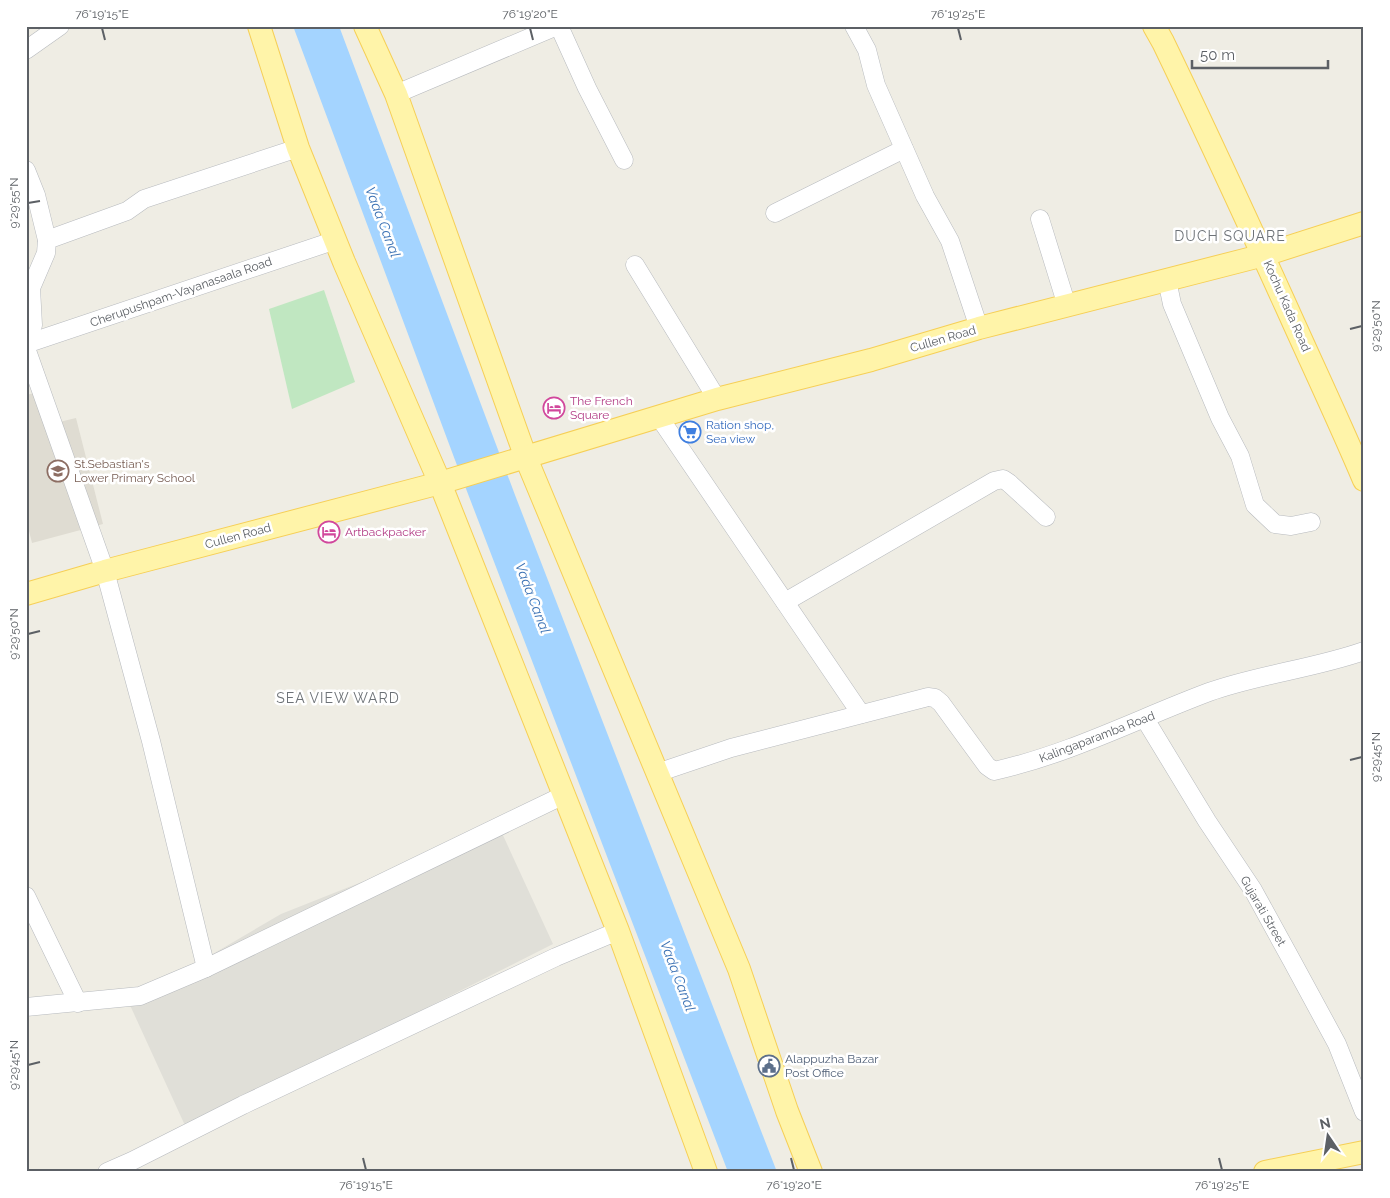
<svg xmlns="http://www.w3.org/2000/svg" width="1390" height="1198" font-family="Raleway,sans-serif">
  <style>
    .industrial { fill: #e0dfd8 }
    .education { fill: #dfdcd2 }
    .green { fill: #c0e7c1 }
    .water { fill: #a4d4ff }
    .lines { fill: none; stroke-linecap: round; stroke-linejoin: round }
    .minor-casing { stroke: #b7babe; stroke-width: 19 }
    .major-casing { stroke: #f6cf56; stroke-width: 24 }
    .minor { stroke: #fff; stroke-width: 18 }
    .major { stroke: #fff4a9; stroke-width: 22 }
    .ticks { fill: none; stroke: #5c6065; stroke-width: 2 }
    .labels { text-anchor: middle; stroke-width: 5; stroke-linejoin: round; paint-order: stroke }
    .street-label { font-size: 12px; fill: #5c6065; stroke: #fff }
    .hotel-label { font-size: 12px; fill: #b23c85; stroke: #fff; text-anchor: start }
    .shop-label { font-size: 12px; fill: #366cbe; stroke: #fff; text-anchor: start }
    .education-label { font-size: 12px; fill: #785e54; stroke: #fff; text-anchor: start }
    .service-label { font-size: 12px; fill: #4e5e75; stroke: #fff; text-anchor: start }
    .water-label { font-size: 14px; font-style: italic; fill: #3d73b5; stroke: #fff }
    .neighbourhood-label { font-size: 14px; letter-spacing: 1px; fill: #6d7277; stroke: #fff }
    .neatline { fill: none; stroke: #5c6065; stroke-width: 2 }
    .ticks-label { font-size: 12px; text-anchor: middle; fill: #5c6065 }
  </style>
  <rect width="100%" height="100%" fill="#efede4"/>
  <polygon class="industrial" points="495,818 553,944 307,1068 188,1132 129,1003 281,914 460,843"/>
  <polygon class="education" points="43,391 51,424 76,418 103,524 32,543 26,519 26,395"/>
  <polygon class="green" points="324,290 355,382 292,409 269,309"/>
  <polygon class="water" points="293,26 339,26 515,495 777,1172 728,1172 455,460"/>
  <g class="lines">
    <g class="minor-casing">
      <g id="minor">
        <polyline points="559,26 587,88 624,160"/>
        <polyline points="854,26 867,50 876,85 925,196 950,241 979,328"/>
        <polyline points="26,50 60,26"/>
        <polyline points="396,94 557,26"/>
        <polyline points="26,170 36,195 47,240"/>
        <polyline points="775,213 904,149"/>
        <polyline points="1040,219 1067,306"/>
        <polyline points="635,265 717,399"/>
        <polyline points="1167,280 1172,304 1220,418 1240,456 1255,505 1275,524 1291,526 1311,522"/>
        <polyline points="26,342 33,325 31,288 46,253 47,240 127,211 144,199 298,148"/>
        <polyline points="26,344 336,240"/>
        <polyline points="26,348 105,571 151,741 206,968"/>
        <polyline points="659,417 861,714"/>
        <polyline points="785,602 994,481 1003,479 1009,483 1046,517"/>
        <polyline points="1145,719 1207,821 1253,890 1292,961 1337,1044 1364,1112"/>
        <path d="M657,773L731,748L928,697L935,698L941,703L987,766L994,771C1070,754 1137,719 1209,692C1259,674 1313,669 1364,651"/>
        <polyline points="26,896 78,1003"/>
        <polyline points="26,1007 140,996 206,968 564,795"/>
        <polyline points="107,1172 132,1161 243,1105 556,957 618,931"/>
      </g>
    </g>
    <g class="major-casing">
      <g id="major">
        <polyline points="259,26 298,148 344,262 440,483 618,931 706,1172"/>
        <polyline points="365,26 396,94 526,458 739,969 787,1111 811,1172"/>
        <path d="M1154,26L1163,42C1205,129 1246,218 1286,306C1312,364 1339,421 1364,480"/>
        <polyline points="26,594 105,571 440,483 717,399 871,360 979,328 1264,255 1364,223"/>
        <polyline points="1265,1172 1364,1152"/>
      </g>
    </g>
    <use href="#minor" class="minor"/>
    <use href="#major" class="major"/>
  </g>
  <path class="ticks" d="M102,28L105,40M530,28L533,40M958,28L961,40M28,203L40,201M1350,329L1362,326M28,634L40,631M1350,760L1362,757M28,1065L40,1062M363,1158L366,1170M791,1158L794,1170M1219,1158L1222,1170"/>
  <defs>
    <g id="hotel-ring" transform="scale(1.125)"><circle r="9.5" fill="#fff" stroke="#d1479c" stroke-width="1.5"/><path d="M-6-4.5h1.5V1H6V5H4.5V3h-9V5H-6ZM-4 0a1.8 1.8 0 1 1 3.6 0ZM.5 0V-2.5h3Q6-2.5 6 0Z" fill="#d1479c"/></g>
    <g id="supermarket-ring" transform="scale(1.125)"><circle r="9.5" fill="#fff" stroke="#3f7fe0" stroke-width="1.5"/><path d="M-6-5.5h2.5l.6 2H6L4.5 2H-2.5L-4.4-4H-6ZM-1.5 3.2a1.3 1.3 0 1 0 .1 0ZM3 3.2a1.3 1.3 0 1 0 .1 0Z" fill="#3f7fe0"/></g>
    <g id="school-ring" transform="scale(1.125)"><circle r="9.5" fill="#fff" stroke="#8d6e63" stroke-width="1.5"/><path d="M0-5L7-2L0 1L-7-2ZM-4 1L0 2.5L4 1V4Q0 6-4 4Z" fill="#8d6e63"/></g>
    <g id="civic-ring" transform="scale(1.125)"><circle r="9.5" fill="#fff" stroke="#5c6f8a" stroke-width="1.5"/><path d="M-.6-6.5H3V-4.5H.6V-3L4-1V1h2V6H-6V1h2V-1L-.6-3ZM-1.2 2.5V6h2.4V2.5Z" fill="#5c6f8a"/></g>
  </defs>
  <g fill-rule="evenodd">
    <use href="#hotel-ring" x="554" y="408"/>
    <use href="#supermarket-ring" x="690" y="432"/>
    <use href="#school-ring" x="58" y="471"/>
    <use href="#hotel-ring" x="329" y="532"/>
    <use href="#civic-ring" x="769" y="1066"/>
  </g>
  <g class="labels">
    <g class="street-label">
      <text transform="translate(181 292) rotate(-19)" y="4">Cherupushpam-Vayanasaala Road</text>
      <text transform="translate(1287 306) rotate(66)" y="4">Kochu Kada Road</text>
      <text transform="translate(943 339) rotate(-16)" y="4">Cullen Road</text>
      <text transform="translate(238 536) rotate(-15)" y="4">Cullen Road</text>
      <text transform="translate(1097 737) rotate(-21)" y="4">Kalingaparamba Road</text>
      <text transform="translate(1263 911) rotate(60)" y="4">Gujarati Street</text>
    </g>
    <g class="hotel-label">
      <text x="570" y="405">The French<tspan x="570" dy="14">Square</tspan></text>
      <text x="345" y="536">Artbackpacker</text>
    </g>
    <g class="shop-label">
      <text x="706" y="429">Ration shop,<tspan x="706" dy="14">Sea view</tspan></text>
    </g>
    <g class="education-label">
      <text x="74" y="468">St.Sebastian's<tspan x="74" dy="14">Lower Primary School</tspan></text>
    </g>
    <g class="service-label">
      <text x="785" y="1063">Alappuzha Bazar<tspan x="785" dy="14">Post Office</tspan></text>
    </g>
    <g class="water-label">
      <text transform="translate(383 222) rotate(69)" y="5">Vada Canal</text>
      <text transform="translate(533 598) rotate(69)" y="5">Vada Canal</text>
      <text transform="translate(678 976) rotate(69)" y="5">Vada Canal</text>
    </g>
    <g class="neighbourhood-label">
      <text x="1230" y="241">DUCH SQUARE</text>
      <text x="338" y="703">SEA VIEW WARD</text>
    </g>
  </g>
  <rect width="1390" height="1198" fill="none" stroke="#ffffff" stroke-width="55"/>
  <g transform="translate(1328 1136) rotate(347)" stroke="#ffffff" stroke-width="4" paint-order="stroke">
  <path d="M0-4L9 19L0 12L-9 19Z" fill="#5c6065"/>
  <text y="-8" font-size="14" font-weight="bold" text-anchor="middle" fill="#5c6065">N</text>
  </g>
  <path d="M1192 60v8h136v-8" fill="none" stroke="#5c6065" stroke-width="2.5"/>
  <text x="1200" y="60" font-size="15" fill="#5c6065" stroke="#ffffff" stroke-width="4" paint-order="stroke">50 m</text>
  <rect x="28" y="28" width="1334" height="1142" class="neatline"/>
  <g class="ticks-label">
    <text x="102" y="18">76°19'15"E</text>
    <text x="530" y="18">76°19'20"E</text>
    <text x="958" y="18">76°19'25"E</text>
    <text transform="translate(14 203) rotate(-90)" y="4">9°29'55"N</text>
    <text transform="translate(1376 326) rotate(-90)" y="4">9°29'50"N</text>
    <text transform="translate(14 634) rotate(-90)" y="4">9°29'50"N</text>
    <text transform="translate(1376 757) rotate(-90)" y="4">9°29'45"N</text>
    <text transform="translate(14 1065) rotate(-90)" y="4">9°29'45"N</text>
    <text x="366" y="1189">76°19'15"E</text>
    <text x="794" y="1189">76°19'20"E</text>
    <text x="1222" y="1189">76°19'25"E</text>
  </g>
</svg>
